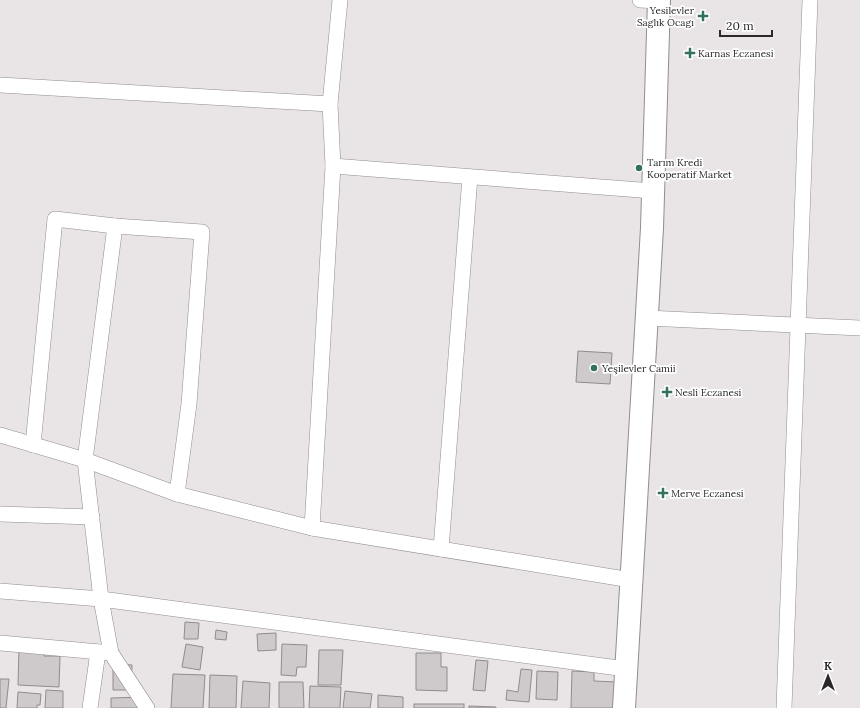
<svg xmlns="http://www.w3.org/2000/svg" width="860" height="708" font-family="Lora,serif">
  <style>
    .building { fill: #cecacc; stroke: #908c8e }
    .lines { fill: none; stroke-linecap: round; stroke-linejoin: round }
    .minor-casing { stroke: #928d8f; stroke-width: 16 }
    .secondary-casing { stroke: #928d8f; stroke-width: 24 }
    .minor { stroke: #fff; stroke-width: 15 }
    .secondary { stroke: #fff; stroke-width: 22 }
    .poi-dot { fill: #33715c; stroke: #fff; stroke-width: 1.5 }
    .labels { text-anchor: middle; stroke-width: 3.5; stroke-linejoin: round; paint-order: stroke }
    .poi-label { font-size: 10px; fill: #2a2829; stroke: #fff; text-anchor: start }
  </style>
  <rect width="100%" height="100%" fill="#e9e4e6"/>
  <g class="building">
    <polygon points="578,351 612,353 610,384 576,382"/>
    <polygon points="185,622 199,623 198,639 184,639"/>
    <polygon points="216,630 227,632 226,640 215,639"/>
    <polygon points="276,633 276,650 258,651 257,634"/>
    <polygon points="186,644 203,647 200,670 182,667"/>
    <polygon points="282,644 307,645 306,667 297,667 296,676 281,675"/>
    <polygon points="19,649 44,650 44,656 60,656 59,687 18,685"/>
    <polygon points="319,650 343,650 341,685 318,685"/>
    <polygon points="416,653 441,653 441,667 447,667 447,691 416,690"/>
    <polygon points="476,660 488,661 485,691 473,690"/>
    <polygon points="113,664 132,665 131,690 113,690"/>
    <polygon points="521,669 532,670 529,702 506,700 507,690 518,692"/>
    <polygon points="537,671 558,672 557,700 536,699"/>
    <polygon points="572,671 594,672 594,681 617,682 616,708 571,708"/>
    <polygon points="173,674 205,675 203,708 171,708"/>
    <polygon points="210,675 237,676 236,708 209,708"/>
    <polygon points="0,679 9,679 6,708 0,708"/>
    <polygon points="243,681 270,683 269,708 241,708"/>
    <polygon points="279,682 303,682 304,708 279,708"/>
    <polygon points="310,686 341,687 340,708 309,708"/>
    <polygon points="46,690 63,691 63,708 45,708"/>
    <polygon points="345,691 372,694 370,708 343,708"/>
    <polygon points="18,692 41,694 40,705 37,705 37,708 17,708"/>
    <polygon points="378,695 403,697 403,708 378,708"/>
    <polygon points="145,697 145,708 111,708 111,698"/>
    <rect x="414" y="704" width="50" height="4"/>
    <polygon points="469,706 496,707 496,708 469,708"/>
  </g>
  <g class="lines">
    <g class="minor-casing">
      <g id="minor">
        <polyline points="640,0 659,1"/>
        <polyline points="0,85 330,104"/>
        <polyline points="333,166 653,191"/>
        <polyline points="115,226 85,460 101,599 111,653 147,708"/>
        <polyline points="647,318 860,328"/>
        <polyline points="0,435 85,460 177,494 312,528 631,580"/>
        <polyline points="33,445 55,219 115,226 202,232 189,404 177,494"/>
        <polyline points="0,514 92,517"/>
        <polyline points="312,528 333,166 330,104 340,0"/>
        <polyline points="441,549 470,177"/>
        <polyline points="0,591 101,599 626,669"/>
        <polyline points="0,643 111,653"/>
        <polyline points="90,708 98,652"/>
        <polyline points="784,708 810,0"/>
      </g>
    </g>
    <g class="secondary-casing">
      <polyline id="secondary" points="624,708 652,228 659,0"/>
    </g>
    <use href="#minor" class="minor"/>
    <use href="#secondary" class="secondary"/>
  </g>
  <g class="poi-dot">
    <path d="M701 10h4v4h4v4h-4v4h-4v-4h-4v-4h4z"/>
    <path d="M688 47h4v4h4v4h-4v4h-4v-4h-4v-4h4z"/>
    <circle cx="639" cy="168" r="4"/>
    <circle cx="594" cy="368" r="4"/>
    <path d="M665 386h4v4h4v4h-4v4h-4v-4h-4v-4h4z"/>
    <path d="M661 487h4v4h4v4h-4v4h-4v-4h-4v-4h4z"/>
  </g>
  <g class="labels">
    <g class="poi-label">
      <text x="694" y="14" text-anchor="end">Yesilevler<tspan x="694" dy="12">Saglık Ocagı</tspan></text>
      <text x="698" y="57">Karnas Eczanesi</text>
      <text x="647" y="166">Tarım Kredi<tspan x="647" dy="12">Kooperatif Market</tspan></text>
      <text x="602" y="372">Yeşilevler Camii</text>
      <text x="675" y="396">Nesli Eczanesi</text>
      <text x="671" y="497">Merve Eczanesi</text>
    </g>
  </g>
  <g transform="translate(828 676)" stroke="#ffffff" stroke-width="3" paint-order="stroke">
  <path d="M0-3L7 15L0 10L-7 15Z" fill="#2a2829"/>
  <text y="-6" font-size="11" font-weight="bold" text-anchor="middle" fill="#2a2829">K</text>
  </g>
  <path d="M720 30v6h52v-6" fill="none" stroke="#2a2829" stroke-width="2"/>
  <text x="726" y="30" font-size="12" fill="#2a2829" stroke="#ffffff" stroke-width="3" paint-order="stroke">20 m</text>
</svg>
